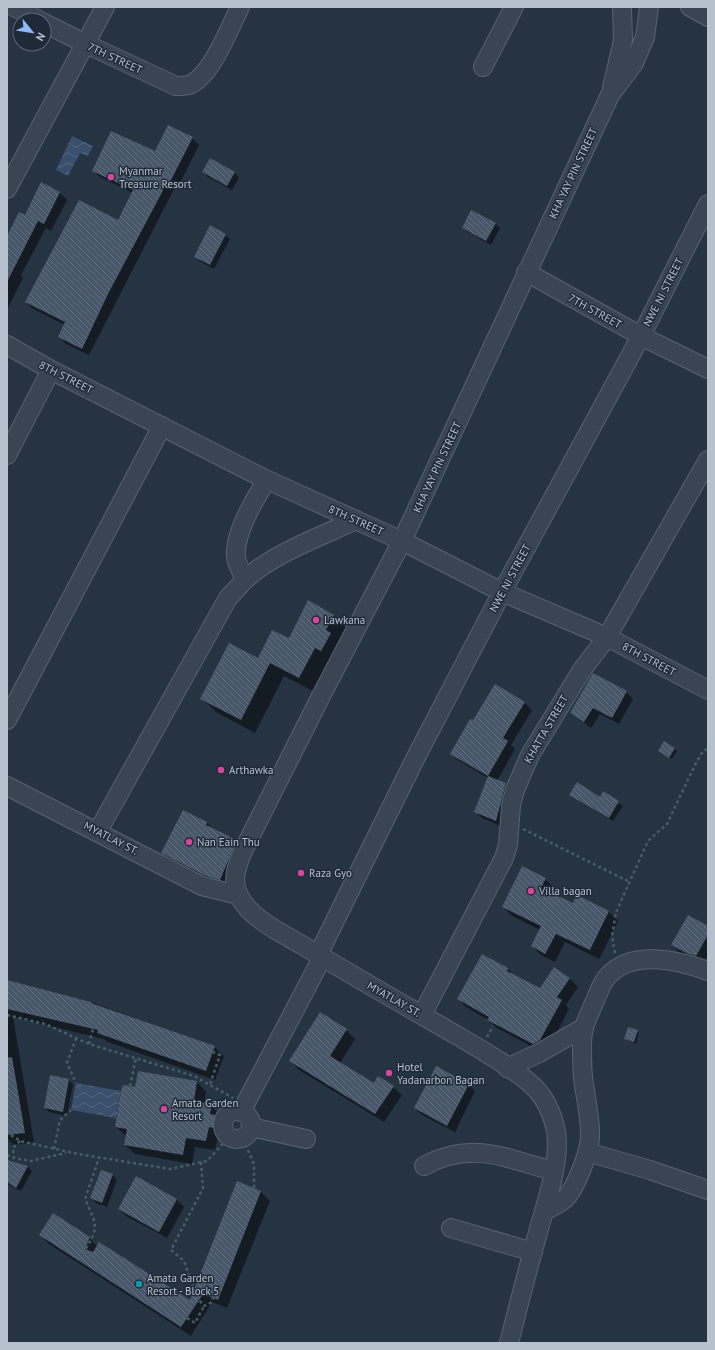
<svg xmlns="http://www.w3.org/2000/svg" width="715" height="1350" font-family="'PT Sans',sans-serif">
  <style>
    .water { fill: url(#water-waves) }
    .shadow { fill: #0007 }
    .building { fill: url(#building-back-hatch) }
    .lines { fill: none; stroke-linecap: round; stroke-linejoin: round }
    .minor-casing { stroke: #586370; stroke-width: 20 }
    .path { stroke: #465f61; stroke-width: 2.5; stroke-dasharray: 3 3; stroke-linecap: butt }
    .minor { stroke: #3a4553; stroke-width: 18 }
    .hotel-dot { fill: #d1479c; stroke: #1f2a38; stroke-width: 1.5 }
    .culture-dot { fill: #0f9aa8; stroke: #1f2a38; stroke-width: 1.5 }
    .labels { text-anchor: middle; stroke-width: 3; stroke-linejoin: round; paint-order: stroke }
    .street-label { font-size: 11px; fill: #b7c0cd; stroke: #1f2a38 }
    .poi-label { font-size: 11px; fill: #b7c0cd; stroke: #1f2a38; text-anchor: start }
  </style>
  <defs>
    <pattern id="water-waves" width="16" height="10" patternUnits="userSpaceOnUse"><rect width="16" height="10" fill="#394f6b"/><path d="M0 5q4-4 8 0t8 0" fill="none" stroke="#53677f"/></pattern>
    <pattern id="building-back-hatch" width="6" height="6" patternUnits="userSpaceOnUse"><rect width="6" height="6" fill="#49576a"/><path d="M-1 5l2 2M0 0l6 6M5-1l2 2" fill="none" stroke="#616d7e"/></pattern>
  </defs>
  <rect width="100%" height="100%" fill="#263343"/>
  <g class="water">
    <polygon points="72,136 93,146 88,156 80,153 68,176 56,170"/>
    <polygon points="76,1083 121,1091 116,1118 71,1110"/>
  </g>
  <g class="shadow">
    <polygon points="192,138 199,145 177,189 175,187 89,355 66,344 59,337 65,325 33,309 26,302 118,221 133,193 100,177 93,170 155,153"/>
    <polygon points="210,160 235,173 239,178 232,190 208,177 203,172"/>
    <polygon points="60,193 67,200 51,231 46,228 21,275 23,278 7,310 7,238 25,216"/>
    <polygon points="495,223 500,228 491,245 468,232 463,228"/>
    <polygon points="225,235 230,239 214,269 199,261 195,257"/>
    <polygon points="308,601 334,616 348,630 313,691 284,676 255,733 216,712 202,698 289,639"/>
    <polygon points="496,685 525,703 532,710 511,745 515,749 497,781 506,784 513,791 503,827 482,818 475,811 488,778 458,760 451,753"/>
    <polygon points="626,692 633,699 619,724 600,714 591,728 571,713"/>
    <polygon points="664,742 677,751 672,759 661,753"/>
    <polygon points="603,793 623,806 613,821 570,795 600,798"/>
    <polygon points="207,823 214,830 236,841 243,848 227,886 214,883 170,860 163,853"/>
    <polygon points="545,879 554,888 551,894 574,904 578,896 609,912 618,921 599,959 565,942 555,962 541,955 532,946 540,930 512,916 503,907"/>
    <polygon points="708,927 708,954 704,963 694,960 679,952 672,945"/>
    <polygon points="508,969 515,976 540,989 570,979 578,987 566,1005 569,1009 549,1048 542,1052 497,1028 488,1020 466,1007 458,999"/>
    <polygon points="7,981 91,1002 214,1047 224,1056 215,1080 108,1042 104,1039 13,1017 34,1142 14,1145 7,1138"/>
    <polygon points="346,1030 355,1039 340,1063 374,1084 393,1087 402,1095 384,1122 299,1070 291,1061"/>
    <polygon points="637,1031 639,1033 636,1044 625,1038"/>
    <polygon points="69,1080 73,1085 67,1116 49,1112 45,1108"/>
    <polygon points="197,1082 206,1092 204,1104 211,1105 229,1126 227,1138 218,1136 215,1150 195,1147 192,1164 135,1154 125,1145 126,1136 116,1127 136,1088"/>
    <polygon points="468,1084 475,1091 455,1132 422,1115 415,1108"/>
    <polygon points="7,1161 28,1167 32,1171 21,1191 7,1184"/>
    <polygon points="113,1175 117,1180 107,1207 96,1203 92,1198"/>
    <polygon points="136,1178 177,1200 184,1207 167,1238 126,1216 119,1209"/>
    <polygon points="261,1192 270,1201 227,1308 212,1302 191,1336 49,1244 40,1235 89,1238 98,1247 190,1301"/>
  </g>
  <g class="building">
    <polygon points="168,125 193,137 170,182 168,181 108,294 82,349 58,337 65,322 25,302 79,200 118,220 133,190 92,171 111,131 155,151"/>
    <polygon points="210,158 235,172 227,186 202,172"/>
    <polygon points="41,182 60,192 44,224 38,221 7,282 7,236 19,212 25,215"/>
    <polygon points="471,210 496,223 486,241 462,228"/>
    <polygon points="210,225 226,234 210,265 194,257"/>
    <polygon points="308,600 334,615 326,630 331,633 321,651 315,648 299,678 270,663 241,720 200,699 229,643 258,658 272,630 289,638"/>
    <polygon points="593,673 627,691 612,718 593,708 584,722 570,713"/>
    <polygon points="495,684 525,702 503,738 508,741 488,776 450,754 470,719 473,720"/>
    <polygon points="664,741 675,748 669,758 658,751"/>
    <polygon points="488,776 506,783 496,821 474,812"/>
    <polygon points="577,782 600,797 603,791 619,801 609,818 569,795"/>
    <polygon points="183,810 207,822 206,825 237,840 220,880 206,876 161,853"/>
    <polygon points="522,866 546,878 541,888 573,903 577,895 609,911 590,950 556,934 545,954 531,946 541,926 502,907"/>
    <polygon points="688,915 708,926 708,935 696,956 686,953 671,945"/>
    <polygon points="482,954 508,968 507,971 540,988 554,967 570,978 557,997 562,1000 540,1040 533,1044 487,1020 489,1017 457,999"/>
    <polygon points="7,980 91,1002 91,1003 215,1046 206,1071 97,1033 98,1030 7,1009"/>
    <polygon points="320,1012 347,1029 330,1056 374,1083 378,1076 394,1086 375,1114 289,1061"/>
    <polygon points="628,1027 638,1030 634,1042 624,1039"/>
    <polygon points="12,1057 25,1133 7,1135 7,1058"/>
    <polygon points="436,1066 469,1084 447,1126 414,1108"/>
    <polygon points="138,1071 197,1081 194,1101 212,1104 210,1114 220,1116 218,1129 209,1127 206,1141 186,1138 183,1155 124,1145 127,1129 115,1127 121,1091 123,1085 135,1087"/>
    <polygon points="50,1075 69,1079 63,1112 44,1108"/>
    <polygon points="7,1160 28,1166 16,1188 7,1182"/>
    <polygon points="101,1170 113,1174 102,1203 90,1198"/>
    <polygon points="136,1176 177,1199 159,1232 118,1209"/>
    <polygon points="237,1181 261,1191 218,1300 203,1294 181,1327 39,1235 53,1213 90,1237 85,1249 93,1252 99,1242 190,1300"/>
  </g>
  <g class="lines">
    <g class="minor-casing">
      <g id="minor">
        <polyline points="14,7 39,20"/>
        <polyline points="690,7 708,17"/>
        <path d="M44,23L86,44L176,86C180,86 185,86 189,85C211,77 230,27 240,7"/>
        <polyline points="483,67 514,7"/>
        <polyline points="612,88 623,40 622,7"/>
        <polyline points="7,189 105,7"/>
        <polyline points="526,272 641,336 708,369"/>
        <polyline points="7,345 51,370 263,478 402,541 502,592 607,637 708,690"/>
        <polyline points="7,455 51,370"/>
        <path d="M245,579C242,572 236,564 236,556C234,534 255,498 267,480"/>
        <polyline points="7,720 162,426"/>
        <polyline points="7,786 202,886 238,895"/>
        <path d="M98,831L228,598C234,592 239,586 245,580C270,555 324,535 356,520"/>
        <polyline points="318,955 415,759 502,592 641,336 708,204"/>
        <polyline points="422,1015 504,858 508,845 511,805 515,790 530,755 582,670 607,637 708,460"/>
        <polyline points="507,1068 539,1053 583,1028"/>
        <circle cx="237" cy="1125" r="14"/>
        <polyline points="241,1112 322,958"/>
        <polyline points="251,1127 306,1139"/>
        <polyline points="587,1152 650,1170 708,1190"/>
        <path d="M424,1166C471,1140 505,1158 553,1171"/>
        <path d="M544,1211C551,1208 558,1205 565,1199C576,1188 589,1153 590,1138C591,1117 585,1097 583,1077C582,1066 582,1054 582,1043C582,1028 588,1017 594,1003C598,994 601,983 608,976C632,949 678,960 708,971"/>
        <polyline points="451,1228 533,1252"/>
        <path d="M509,1343C518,1307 527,1272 537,1236C545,1205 561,1163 556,1131C553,1116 546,1100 536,1089C519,1071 480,1049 458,1036C406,1006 353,976 302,945C280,932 251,919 239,896C231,881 237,865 243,851L322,694L402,541L610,95L634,63L645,37L649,7"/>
      </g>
    </g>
    <g class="path">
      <polyline points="523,829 630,882"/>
      <polyline points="615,953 612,936 616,912 648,841 667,824 695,765 703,751 708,749"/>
      <polyline points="90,1008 104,1012"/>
      <polyline points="7,1015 45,1024 89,1044 194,1076 233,1098"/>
      <polyline points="487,1037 493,1026"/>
      <polyline points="76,1038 67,1063 76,1083"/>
      <polyline points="89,1044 98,1011"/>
      <polyline points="210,1084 220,1055 213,1052"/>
      <polyline points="130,1086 136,1058"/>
      <polyline points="11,1135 20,1141 78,1154 170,1169 207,1161 229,1137"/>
      <polyline points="243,1139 254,1164 254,1188"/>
      <polyline points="20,1141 13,1148 14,1158 31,1161 66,1153"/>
      <polyline points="54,1149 60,1120 71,1110"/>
      <polyline points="7,1155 14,1158"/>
      <polyline points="201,1162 203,1188 171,1250 184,1261 197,1298 204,1306 212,1302 213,1298"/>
      <path d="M81,1248L85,1250C100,1226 96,1224 85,1199L99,1158"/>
      <polyline points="85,1250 89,1253"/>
      <polyline points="187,1318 195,1323 204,1306"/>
    </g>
    <use href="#minor" class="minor"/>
  </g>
  <g class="hotel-dot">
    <circle cx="111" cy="177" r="4"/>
    <circle cx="316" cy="620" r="4"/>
    <circle cx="221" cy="770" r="4"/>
    <circle cx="189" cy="842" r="4"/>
    <circle cx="301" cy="873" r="4"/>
    <circle cx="531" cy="891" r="4"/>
    <circle cx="389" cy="1073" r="4"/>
    <circle cx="164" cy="1109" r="4"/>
  </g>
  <circle class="culture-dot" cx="139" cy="1284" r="4"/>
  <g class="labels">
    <g class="street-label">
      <text transform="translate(115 58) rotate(25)" y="4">7TH STREET</text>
      <text transform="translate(573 173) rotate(-65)" y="4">KHA YAY PIN STREET</text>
      <text transform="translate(663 292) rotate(-63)" y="4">NWE NI STREET</text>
      <text transform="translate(595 311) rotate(29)" y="4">7TH STREET</text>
      <text transform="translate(66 377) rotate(27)" y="4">8TH STREET</text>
      <text transform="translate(437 467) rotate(-65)" y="4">KHA YAY PIN STREET</text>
      <text transform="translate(356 520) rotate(24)" y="4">8TH STREET</text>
      <text transform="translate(510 578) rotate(-62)" y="4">NWE NI STREET</text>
      <text transform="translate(649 659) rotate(28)" y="4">8TH STREET</text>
      <text transform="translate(546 729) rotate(-60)" y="4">KHATTA STREET</text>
      <text transform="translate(111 838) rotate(27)" y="4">MYATLAY ST.</text>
      <text transform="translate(394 999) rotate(30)" y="4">MYATLAY ST.</text>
    </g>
    <g class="poi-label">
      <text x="119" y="175">Myanmar<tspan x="119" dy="13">Treasure Resort</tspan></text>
      <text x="324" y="624">Lawkana</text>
      <text x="229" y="774">Arthawka</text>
      <text x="197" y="846">Nan Eain Thu</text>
      <text x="309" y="877">Raza Gyo</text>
      <text x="539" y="895">Villa bagan</text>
      <text x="397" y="1071">Hotel<tspan x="397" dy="13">Yadanarbon Bagan</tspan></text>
      <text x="172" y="1107">Amata Garden<tspan x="172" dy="13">Resort</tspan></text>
      <text x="147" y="1282">Amata Garden<tspan x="147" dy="13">Resort - Block 5</tspan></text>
    </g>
  </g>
  <rect width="715" height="1350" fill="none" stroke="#b7c0cd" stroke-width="16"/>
  <g transform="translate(32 32) rotate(120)"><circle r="19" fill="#1f2a38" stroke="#5c6674"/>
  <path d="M0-3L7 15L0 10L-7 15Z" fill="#8dbbfc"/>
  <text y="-6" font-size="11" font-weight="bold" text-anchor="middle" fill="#b7c0cd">N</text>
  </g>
</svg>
